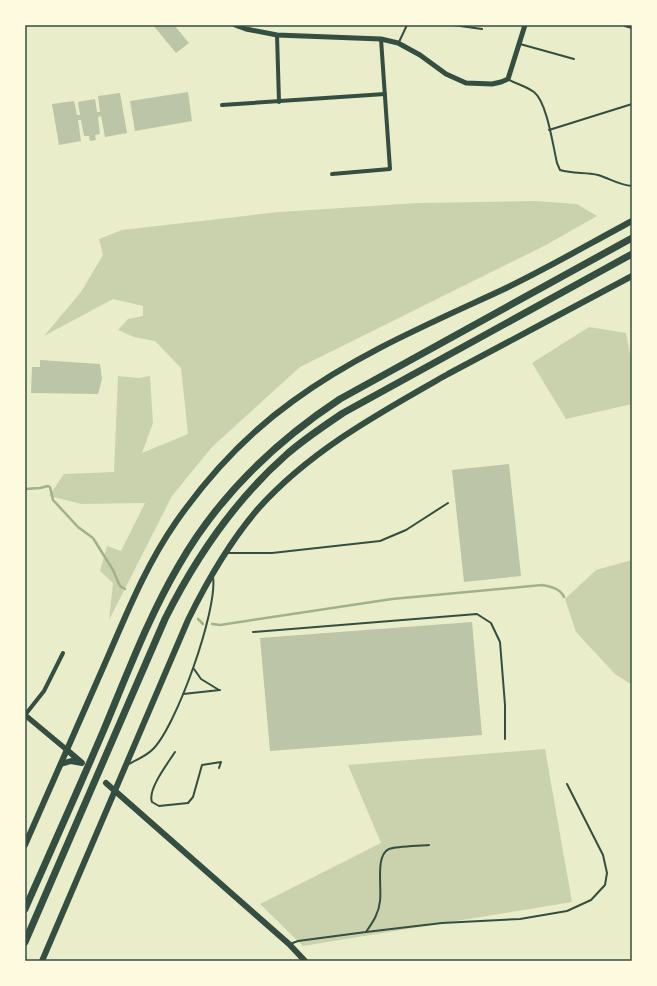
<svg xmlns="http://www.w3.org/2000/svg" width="657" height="986" font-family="Manrope,sans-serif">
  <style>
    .green { fill: #cad2ad }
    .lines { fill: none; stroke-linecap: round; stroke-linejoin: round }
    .stream { stroke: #a3b18a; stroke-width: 2.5 }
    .building { fill: #bcc5a7 }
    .service { stroke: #344e41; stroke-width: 2 }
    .minor { stroke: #344e41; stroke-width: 4 }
    .tertiary { stroke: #344e41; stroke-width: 5 }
    .secondary { stroke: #344e41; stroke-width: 5.5 }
    .primary { stroke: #344e41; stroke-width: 6 }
    .motorway { stroke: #344e41; stroke-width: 7 }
    .neatline { fill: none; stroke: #344e41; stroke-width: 1.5 }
  </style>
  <rect width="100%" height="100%" fill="#e9edc9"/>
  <g class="green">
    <polygon points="535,201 577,204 597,216 546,245 300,367 212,447 172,496 109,620 113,583 100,571 107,546 121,551 145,503 82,504 49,496 64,474 114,472 118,376 139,378 150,376 153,423 142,453 188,434 181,368 155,341 134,337 118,330 128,319 143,316 143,306 113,299 44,336 81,292 103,255 99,239 122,230 279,212 418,203"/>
    <polygon points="589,327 626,333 632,364 632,404 566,419 532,363"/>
    <polygon points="632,560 632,685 615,674 576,632 565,599 596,570"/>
    <polygon points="545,749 572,902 303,946 260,904 381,843 348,765"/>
  </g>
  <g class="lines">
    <g class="stream">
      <polyline points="25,489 40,488 48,486 50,487 53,500 78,527 93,538 113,570 119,584 121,587 125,589"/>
      <polyline points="198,619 203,624"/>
      <path d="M212,624L220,625L392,599L542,585C551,587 560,588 564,597"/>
    </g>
  </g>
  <g class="building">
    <polygon points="153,25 174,25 189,43 176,53"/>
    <polygon points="188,92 192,121 135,131 130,101"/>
    <polygon points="120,93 127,133 105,137 101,116 98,117 100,134 95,135 96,140 90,141 89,136 84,136 81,120 78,120 81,141 59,145 52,104 74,101 77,115 80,115 78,102 95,99 97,112 100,112 98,96"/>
    <polygon points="40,360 100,364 102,379 98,394 31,393 32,367 40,367"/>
    <polygon points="509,464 521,576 464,582 452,470"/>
    <polygon points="472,622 482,735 270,751 260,638"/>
  </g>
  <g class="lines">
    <g class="service">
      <polyline points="453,25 482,29"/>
      <polyline points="399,42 407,25"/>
      <polyline points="520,44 574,59"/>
      <path d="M508,79C516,84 526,86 534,92C547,102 553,146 557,163L560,170C573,174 586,172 598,175C611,179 619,185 632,186"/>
      <polyline points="549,130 632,104"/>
      <polyline points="227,553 272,553 380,541 406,530 448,503"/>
      <polyline points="253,632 477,614 491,623 500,642 505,705 505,739"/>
      <polyline points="194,669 201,679 219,690"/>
      <polyline points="183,694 220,690"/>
      <path d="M175,752C168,763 147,790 152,802L159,806L188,803L193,797L202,765L221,762L219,768"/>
      <path d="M129,764C136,760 146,756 152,750C176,728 218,609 213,577"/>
      <polyline points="366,932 442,923 520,919 567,911 591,900 605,885 607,873 603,855 567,784"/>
      <path d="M290,944L298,941L366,932C373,922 379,913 380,901C382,888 375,855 389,849C397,846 419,846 429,845"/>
    </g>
    <g class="minor">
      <polyline points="625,25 632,27"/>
      <polyline points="277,35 279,102"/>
      <polyline points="222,105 385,94"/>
      <polyline points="332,174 390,169 381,39"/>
      <polyline points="25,715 44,691 63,653"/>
    </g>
    <polyline class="tertiary" points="235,25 246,29 277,35 381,39 398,43 420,55 446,74 466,83 492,84 501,82 508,79 525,25"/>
    <polyline class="secondary" points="25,715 67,750"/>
    <g class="primary">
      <polyline points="67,750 81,762"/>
      <polyline points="61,764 71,761 82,763"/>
      <polyline points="106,783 289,944 305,961"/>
      <path d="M25,845C52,784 79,722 106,661C127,613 146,565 176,522C208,476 247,434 293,401C357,354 431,323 502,290C546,269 589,244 632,221"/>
      <path d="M42,961L188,620C207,581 229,543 257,510C309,451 381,412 448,374C509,341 571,309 632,276"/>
    </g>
    <g class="motorway">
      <path d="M25,909C52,848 79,788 105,727C128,672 149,616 179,565C218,497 275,442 340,399L632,238"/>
      <path d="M25,942L165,619C196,557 234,501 286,455C304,439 324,426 343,413L632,254"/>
    </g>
  </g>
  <rect width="657" height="986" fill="none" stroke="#fefae0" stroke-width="52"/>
  <rect x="26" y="26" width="605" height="934" class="neatline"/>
</svg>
